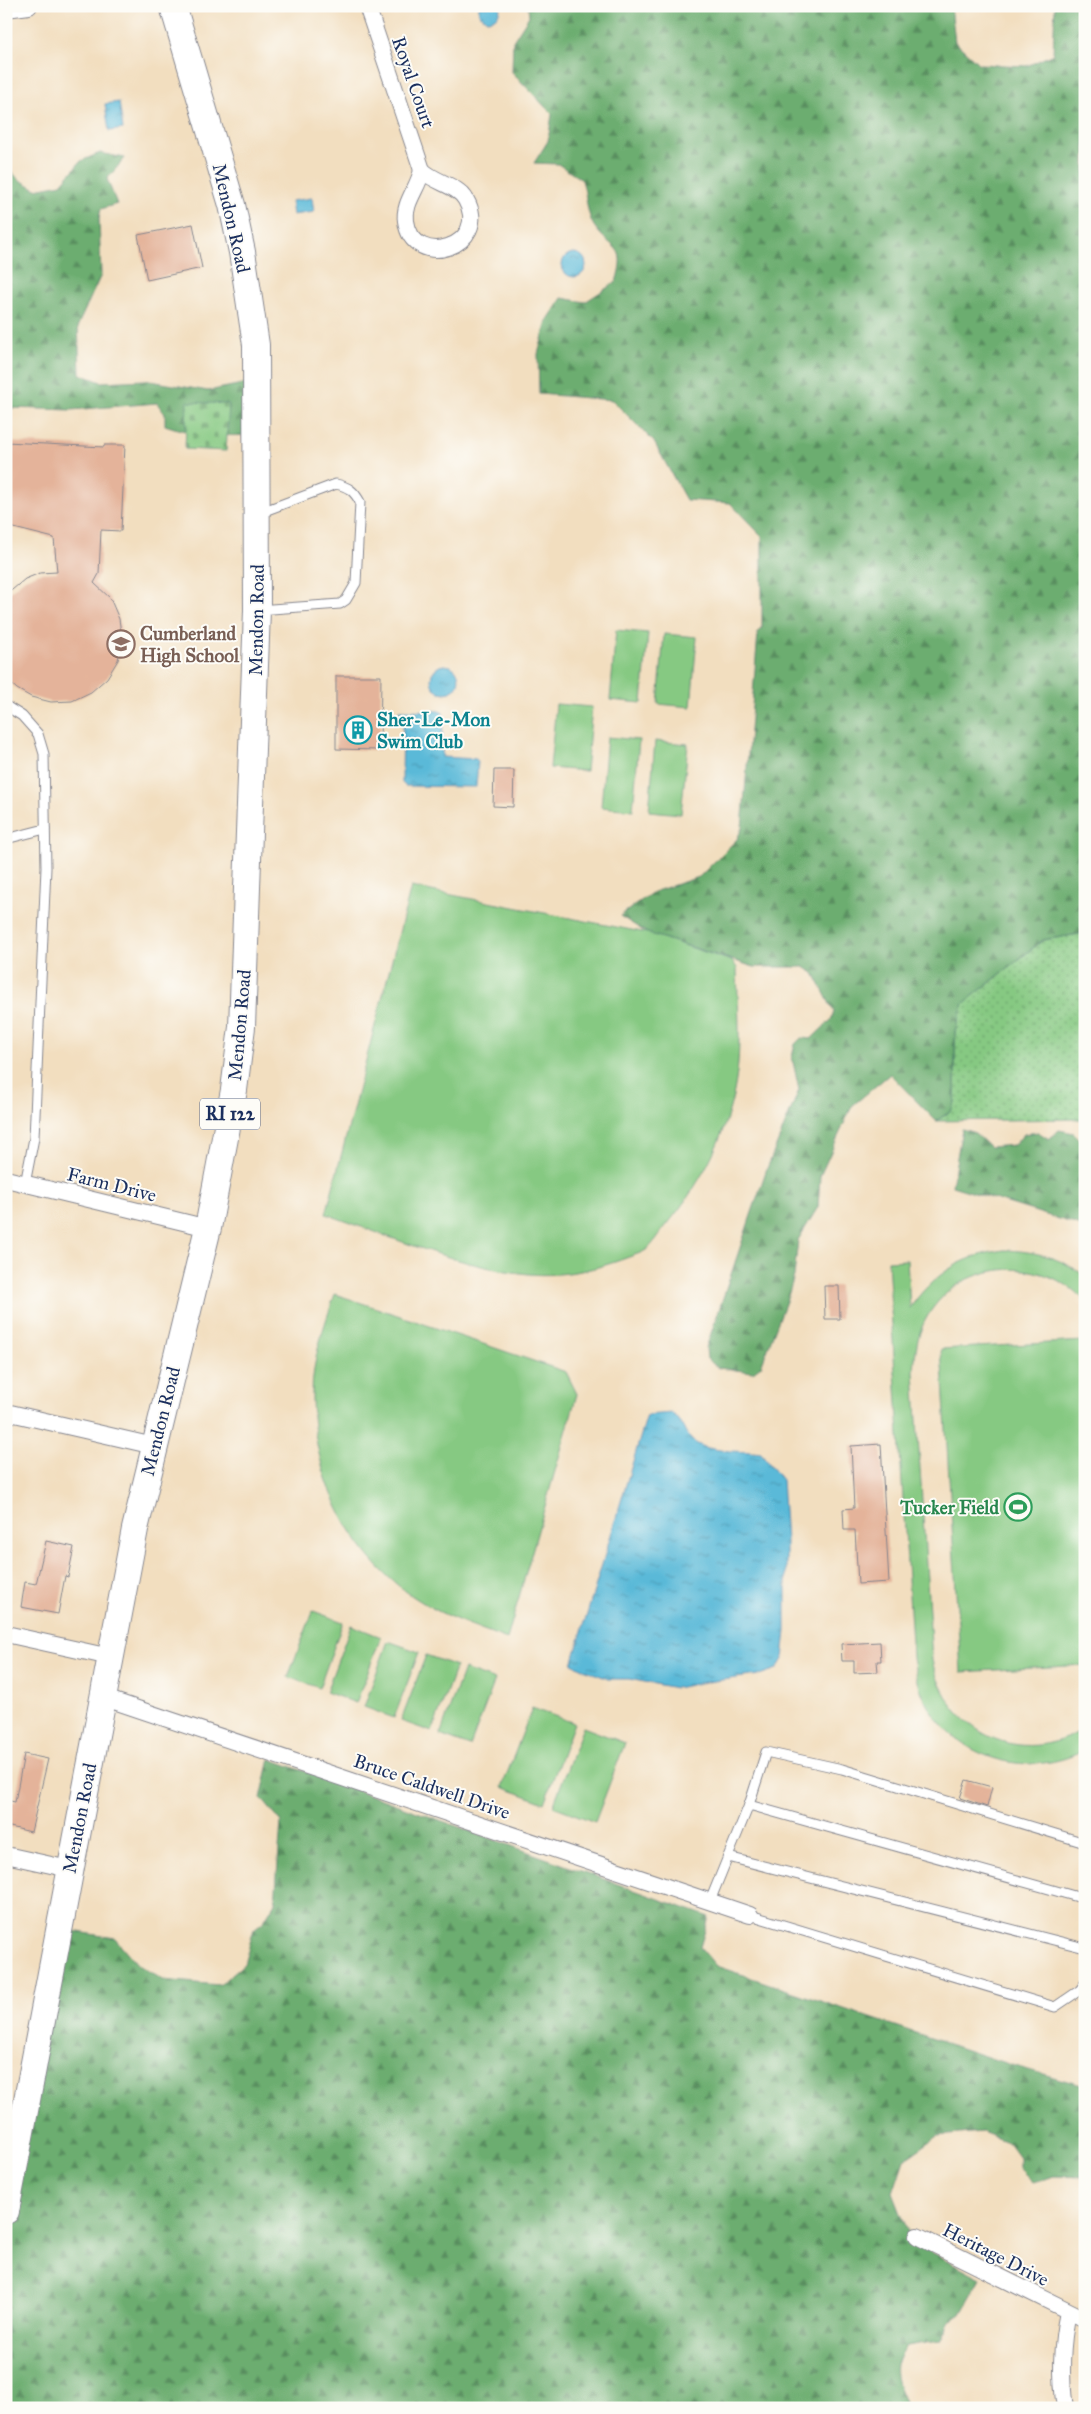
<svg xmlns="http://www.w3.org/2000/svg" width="1091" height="2414" font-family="'IM FELL Great Primer',serif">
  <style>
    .grass { fill: url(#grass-dots); stroke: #507c70 }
    .forest { fill: url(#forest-firs); stroke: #446e67 }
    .cemetery { fill: url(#cemetery-stones); stroke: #507c70 }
    .green { fill: #86c982; stroke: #507c70 }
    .water { fill: url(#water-ripples); stroke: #3a749b }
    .building { fill: #e4b39a }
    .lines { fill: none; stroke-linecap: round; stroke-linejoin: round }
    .lane-casing { stroke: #86868e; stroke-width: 11 }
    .street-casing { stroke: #86868e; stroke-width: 18 }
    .primary-casing { stroke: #86868e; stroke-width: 28 }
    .lane { stroke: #fff; stroke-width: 9 }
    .street { stroke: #fff; stroke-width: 16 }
    .primary { stroke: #fff; stroke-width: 26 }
    .labels { text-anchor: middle; stroke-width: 4; stroke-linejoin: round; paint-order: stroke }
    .shield { fill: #fdfcf7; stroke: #5f6c8c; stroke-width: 1 }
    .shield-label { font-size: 18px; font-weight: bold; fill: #1b2f5e }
    .street-label { font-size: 19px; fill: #1b2f5e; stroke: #fdfcf7 }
    .education-label { font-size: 19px; font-weight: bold; fill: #785e54; stroke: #fdfcf7; text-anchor: start }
    .culture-label { font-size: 19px; font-weight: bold; fill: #0d838f; stroke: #fdfcf7; text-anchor: start }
    .leisure-label { font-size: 19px; font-weight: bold; fill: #27864d; stroke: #fdfcf7; text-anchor: end }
  </style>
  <defs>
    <pattern id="grass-dots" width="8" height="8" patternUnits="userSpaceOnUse" patternTransform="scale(1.25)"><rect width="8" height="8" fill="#86c982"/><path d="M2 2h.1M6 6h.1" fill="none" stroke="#6da46e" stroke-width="1.8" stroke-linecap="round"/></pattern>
    <pattern id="forest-firs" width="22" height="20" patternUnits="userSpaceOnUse" patternTransform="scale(1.25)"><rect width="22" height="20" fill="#6cad70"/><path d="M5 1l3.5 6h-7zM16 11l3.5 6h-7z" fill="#588d5f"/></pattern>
    <pattern id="cemetery-stones" width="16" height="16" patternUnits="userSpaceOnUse" patternTransform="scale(1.25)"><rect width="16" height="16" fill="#86c982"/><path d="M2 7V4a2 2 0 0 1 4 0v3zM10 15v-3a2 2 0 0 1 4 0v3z" fill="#6da46e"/></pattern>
    <pattern id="water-ripples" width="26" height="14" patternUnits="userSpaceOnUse" patternTransform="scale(1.25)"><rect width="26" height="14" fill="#5ab9d8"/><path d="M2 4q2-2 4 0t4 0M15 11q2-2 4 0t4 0" fill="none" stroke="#4a97b2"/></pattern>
  </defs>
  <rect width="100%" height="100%" fill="#fdfcf7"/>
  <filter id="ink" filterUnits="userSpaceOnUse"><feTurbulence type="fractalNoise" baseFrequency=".02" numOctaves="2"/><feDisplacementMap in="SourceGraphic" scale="10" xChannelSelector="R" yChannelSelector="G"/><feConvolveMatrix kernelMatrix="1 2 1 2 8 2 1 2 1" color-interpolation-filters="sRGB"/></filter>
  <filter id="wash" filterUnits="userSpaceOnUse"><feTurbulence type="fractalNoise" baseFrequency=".0096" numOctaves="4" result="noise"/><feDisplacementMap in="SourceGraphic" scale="20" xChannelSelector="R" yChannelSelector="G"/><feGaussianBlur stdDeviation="1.12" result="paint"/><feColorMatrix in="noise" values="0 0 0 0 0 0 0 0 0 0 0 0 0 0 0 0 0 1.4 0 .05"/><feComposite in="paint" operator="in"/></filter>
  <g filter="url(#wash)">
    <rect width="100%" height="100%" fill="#f2debf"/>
    <polygon class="grass" points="1085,933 1085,1119 936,1121 951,1111 955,1102 955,1031 963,1004 1043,940"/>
    <g class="forest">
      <path d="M528,6H951L955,42L979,64L1027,66L1053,54L1055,6H1085V933L1043,940L963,1004L955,1031V1102L951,1111L936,1121L890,1074L852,1106L820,1176L818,1207L798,1240L794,1276L788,1296L761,1366L753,1372L718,1368L707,1359L706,1348L766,1171L799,1090L792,1057L795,1044L801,1038L811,1039L831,1020L834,1012L814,973L804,967H754L647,933L620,916L653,892L699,877L737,839L742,828L758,633L762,628V536L730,503L686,500L654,442L612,400L539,394L538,354L547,321L562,298L585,302L616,282C628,243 612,252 594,226C586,213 587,195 582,180L558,164L534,163L548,141L552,114L512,72L513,41L529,16Z"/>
      <path d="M100,153L125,158L107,179L117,204L101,209L99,218L101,275L78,325L80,374L101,382L145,380L208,391L252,382L256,435C220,436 200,437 165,425V414L157,403L71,410L10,408L6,406V165L18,179L36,189L61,184L81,161Z"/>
      <polygon points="962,1129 975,1133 990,1147 1014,1145 1024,1134 1038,1132 1049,1139 1059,1130 1074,1133 1085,1148 1085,1227 952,1186"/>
      <path d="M270,1759L709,1917L700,1947L716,1966L1011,2065L1085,2086V2177L1054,2176L1033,2182L1019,2168V2157L1008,2142L982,2132L938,2136L904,2160L893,2193L912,2242L981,2278L961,2314L949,2322L940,2341L906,2346C887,2369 898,2383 907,2408H6V2211L60,1929L115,1938L137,1964L163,1980L219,1985L244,1964L254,1929L264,1921L275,1903L281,1822L261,1798Z"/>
    </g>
    <polygon class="cemetery" points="187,402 229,404 226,451 185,449"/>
    <g class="green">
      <polygon points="616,630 648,633 642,703 610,700"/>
      <polygon points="664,634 697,637 691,707 658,704"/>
      <polygon points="556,704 592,707 586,771 550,768"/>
      <polygon points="607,737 639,740 633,810 601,807"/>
      <polygon points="655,741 688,744 681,814 649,811"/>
      <path d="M411,887L647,933L732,961L737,968C738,1012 743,1057 732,1100C720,1149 697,1188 666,1226C660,1233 654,1244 646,1250C642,1253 634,1255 629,1257C597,1269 564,1277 529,1274C463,1268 388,1236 326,1214Z"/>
      <path d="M1004,1250C1035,1251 1060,1257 1085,1276V1301C1038,1250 950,1262 922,1327C916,1342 915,1356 914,1372L932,1660C948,1732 1020,1770 1085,1728V1750C1031,1779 962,1761 930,1709C920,1693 916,1676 913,1658L888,1261L907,1260L910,1308C933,1274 964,1255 1004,1250Z"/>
      <path d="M335,1294L566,1372L577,1394L507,1639C477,1627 444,1617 417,1599C349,1556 312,1472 312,1394C312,1360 324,1326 335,1294Z"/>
      <polygon points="1084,1341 1085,1665 961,1672 941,1349"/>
      <polygon points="313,1611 343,1622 319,1688 288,1677"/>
      <polygon points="351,1625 381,1637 356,1703 326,1692"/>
      <polygon points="388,1641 419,1652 394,1718 364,1707"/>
      <polygon points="426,1655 456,1666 432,1732 401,1721"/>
      <polygon points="464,1669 495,1680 470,1746 440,1735"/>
      <polygon points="532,1708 574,1723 544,1803 502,1787"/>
      <polygon points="583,1727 625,1743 595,1822 553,1806"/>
    </g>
    <g class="water">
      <path d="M500,6C500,15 496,19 487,20L479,14V6Z"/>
      <polygon points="119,102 123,129 109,131 105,104"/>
      <polygon points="312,198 314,212 293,215 291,201"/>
      <circle cx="574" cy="265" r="12"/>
      <circle cx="445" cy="679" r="14"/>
      <polygon points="399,710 439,711 443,713 442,757 476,759 478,761 476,787 405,786 402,783 403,718 399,718"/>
      <path d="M672,1413C680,1421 684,1430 690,1438C703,1454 742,1450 761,1453L782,1480L786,1541V1630L783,1659L777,1669L759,1675L699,1683L676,1688L629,1679H608L572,1664L647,1415Z"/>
    </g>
    <g id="blocks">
      <g class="building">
        <polygon points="193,224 202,268 147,280 138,235"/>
        <polygon points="6,442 104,447 104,445 125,445 121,531 101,530 99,574 94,583 110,598 119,619 122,640 118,660 107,678 91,692 72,701 51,702 31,697 17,689 6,679 6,595 25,579 40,573 57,572 54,538 6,526"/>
        <polygon points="336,676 381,676 380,750 336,749"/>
        <polygon points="494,770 514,770 513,807 493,806"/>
        <polygon points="824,1286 839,1286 840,1319 825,1319"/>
        <polygon points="881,1444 889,1582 858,1584 855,1530 844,1530 843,1509 854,1508 851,1446"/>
        <polygon points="46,1541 74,1547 68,1577 65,1576 58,1614 21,1607 25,1582 36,1584"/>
        <polygon points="880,1642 881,1661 877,1661 878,1672 854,1673 854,1661 842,1661 841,1644"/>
        <polygon points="24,1754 48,1759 31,1832 6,1826 6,1800 15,1802"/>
        <polygon points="966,1780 992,1787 987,1807 960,1798"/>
      </g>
    </g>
  </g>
  <g filter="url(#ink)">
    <use href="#blocks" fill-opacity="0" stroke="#86868e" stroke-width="1"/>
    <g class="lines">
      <g class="lane-casing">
        <g id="lane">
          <path d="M258,610L340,604L346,600L356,583L360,502C354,491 349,487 336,484L259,513"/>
          <polyline points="6,706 22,716 38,734 44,754 46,868 34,1138 25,1184"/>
          <polyline points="6,839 45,829"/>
          <polyline points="749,1805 1085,1899"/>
          <polyline points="728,1857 1085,1948"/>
          <polyline points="710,1901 749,1805 766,1752 842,1769 1085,1843"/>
          <polyline points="750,1915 1055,2007 1080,1990 1085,1983"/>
        </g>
      </g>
      <g class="street-casing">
        <g id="street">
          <polyline points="367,6 422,170"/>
          <polyline points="6,9 29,6"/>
          <path d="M422,170C435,183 458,185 466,200C492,246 413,272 406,221C403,203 419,187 422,170Z"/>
          <polyline points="6,1179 208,1228"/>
          <polyline points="6,1412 154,1446"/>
          <polyline points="6,1634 110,1657"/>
          <polyline points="102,1697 750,1915"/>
          <polyline points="6,1855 69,1869"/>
          <polyline points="917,2236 1085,2319"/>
          <path d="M1065,2408C1060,2375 1061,2345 1068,2312"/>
        </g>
      </g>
      <g class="primary-casing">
        <polyline id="primary" points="6,2211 135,1529 208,1228 234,1090 242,1027 257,610 256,345 242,252 232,205 173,6"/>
      </g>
      <use href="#lane" class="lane"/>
      <use href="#street" class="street"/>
      <use href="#primary" class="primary"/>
    </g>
  </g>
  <defs>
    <g id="school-ring" transform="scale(1.4375)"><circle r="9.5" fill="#fdfcf7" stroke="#8d6e63" stroke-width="1.5"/><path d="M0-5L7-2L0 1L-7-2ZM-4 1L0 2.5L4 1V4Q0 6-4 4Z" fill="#8d6e63"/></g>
    <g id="building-ring" transform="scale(1.4375)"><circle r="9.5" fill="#fdfcf7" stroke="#0f9aa8" stroke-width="1.5"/><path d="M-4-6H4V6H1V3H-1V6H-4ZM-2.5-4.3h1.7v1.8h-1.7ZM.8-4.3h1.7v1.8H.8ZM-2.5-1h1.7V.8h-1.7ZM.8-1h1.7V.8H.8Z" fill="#0f9aa8"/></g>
    <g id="stadium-ring" transform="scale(1.4375)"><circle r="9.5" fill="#fdfcf7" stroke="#2e9e5b" stroke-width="1.5"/><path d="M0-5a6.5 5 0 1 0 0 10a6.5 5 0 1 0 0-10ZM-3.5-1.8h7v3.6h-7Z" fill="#2e9e5b"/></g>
  </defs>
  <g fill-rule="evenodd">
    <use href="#school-ring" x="121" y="644"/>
    <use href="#building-ring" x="358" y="730"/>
    <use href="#stadium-ring" x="1018" y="1507"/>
  </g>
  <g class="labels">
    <rect class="shield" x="200" y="1098.5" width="60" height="31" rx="4"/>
    <g class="shield-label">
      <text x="230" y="1120">RI 122</text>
    </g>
    <g class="street-label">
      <text transform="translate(414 82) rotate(71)" y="7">Royal Court</text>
      <text transform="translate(232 218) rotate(77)" y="7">Mendon Road</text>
      <text transform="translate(256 620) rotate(-89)" y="7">Mendon Road</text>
      <text transform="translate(239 1025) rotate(-85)" y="7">Mendon Road</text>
      <text transform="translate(112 1184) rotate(14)" y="7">Farm Drive</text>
      <text transform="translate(160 1421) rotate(-76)" y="7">Mendon Road</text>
      <text transform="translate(432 1786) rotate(19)" y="7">Bruce Caldwell Drive</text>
      <text transform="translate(79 1818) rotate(-79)" y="7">Mendon Road</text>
      <text transform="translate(996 2254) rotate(27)" y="7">Heritage Drive</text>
    </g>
    <g class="education-label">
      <text x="140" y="640">Cumberland<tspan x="140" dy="22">High School</tspan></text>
    </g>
    <g class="culture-label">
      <text x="377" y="726">Sher-Le-Mon<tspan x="377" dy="22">Swim Club</tspan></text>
    </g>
    <g class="leisure-label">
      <text x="999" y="1514">Tucker Field</text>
    </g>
  </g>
  <rect width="1091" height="2414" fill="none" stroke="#fdfcf7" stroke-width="25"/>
</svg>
